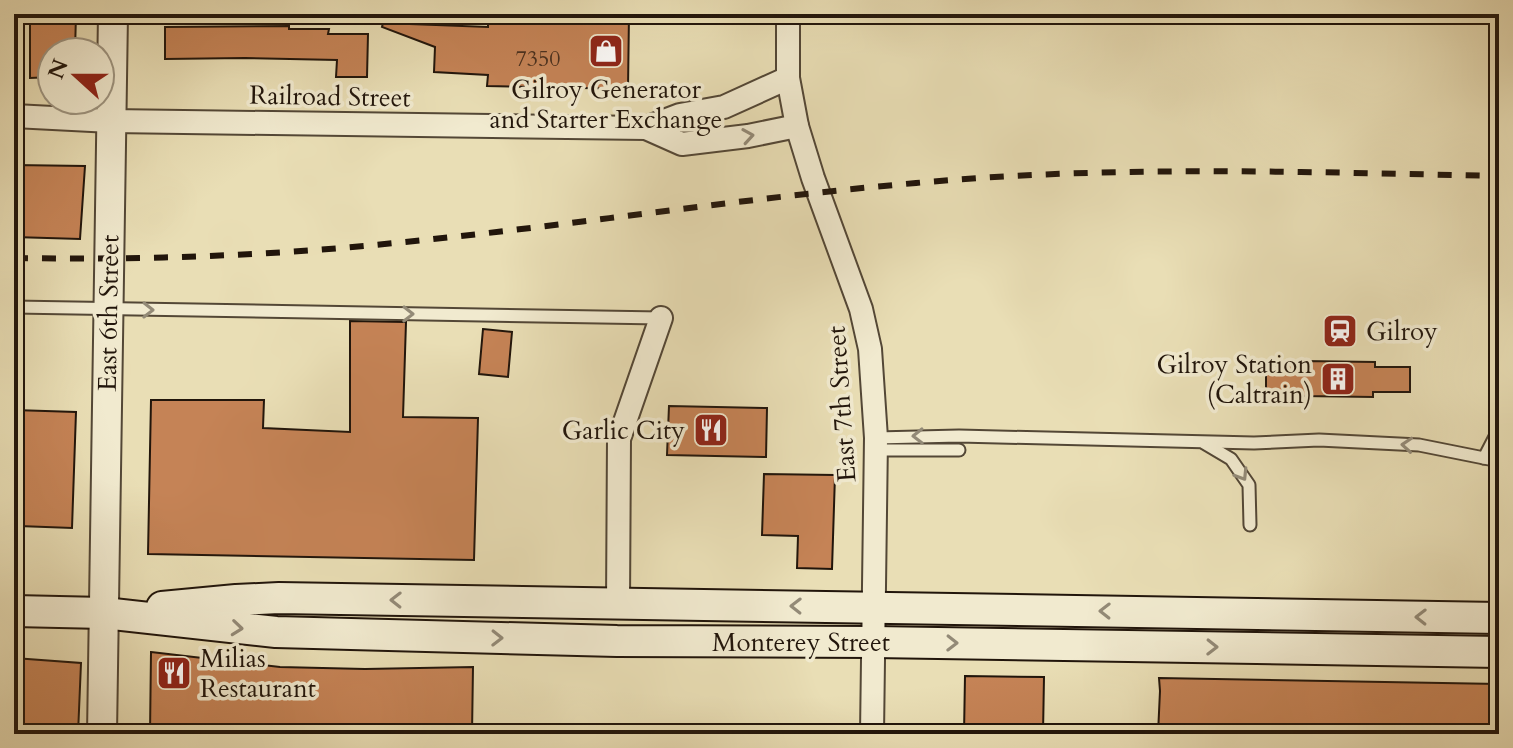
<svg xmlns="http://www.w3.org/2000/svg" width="1513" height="748" font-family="Cardo,serif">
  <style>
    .building { fill: #c58356; stroke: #21150b; stroke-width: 2 }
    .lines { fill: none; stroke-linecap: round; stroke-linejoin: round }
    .service-casing { stroke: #534736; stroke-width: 15 }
    .minor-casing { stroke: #534736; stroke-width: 26 }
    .tertiary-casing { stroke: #534736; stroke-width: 32 }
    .secondary-casing { stroke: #21150b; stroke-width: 34 }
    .service { stroke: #f1eacf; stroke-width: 11 }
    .minor { stroke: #f1eacf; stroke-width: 22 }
    .tertiary { stroke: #f1eacf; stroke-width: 28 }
    .secondary { stroke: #f1eacf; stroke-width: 30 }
    .rail { stroke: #21150b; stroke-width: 6; stroke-dasharray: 14 14; stroke-linecap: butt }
    .oneway { stroke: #938a77 }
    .labels { text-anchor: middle; stroke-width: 7; stroke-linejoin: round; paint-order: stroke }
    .number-label { font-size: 22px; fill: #4a301e }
    .poi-label { font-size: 26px; fill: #21150b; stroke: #f1eacf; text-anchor: start }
    .street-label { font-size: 26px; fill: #21150b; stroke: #f1eacf }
  </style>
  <rect width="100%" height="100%" fill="#e9deb5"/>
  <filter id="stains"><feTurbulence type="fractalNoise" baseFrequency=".0025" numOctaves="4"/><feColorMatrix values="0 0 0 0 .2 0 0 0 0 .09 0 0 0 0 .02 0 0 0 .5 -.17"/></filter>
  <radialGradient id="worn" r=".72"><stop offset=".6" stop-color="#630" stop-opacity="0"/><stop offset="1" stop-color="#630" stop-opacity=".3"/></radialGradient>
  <g class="building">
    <polygon points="30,14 76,14 75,52 52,52 52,77 30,78"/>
    <polygon points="488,14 629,14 628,89 487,86 488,75 434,72 435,47 382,27 383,23 488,27"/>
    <polygon points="289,26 289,29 329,29 328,34 368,34 367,77 336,77 337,60 245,58 165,59 165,27"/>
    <polygon points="14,165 85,166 80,239 14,237"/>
    <polygon points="350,321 406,322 403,417 478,418 474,560 148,554 151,400 264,400 263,428 350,432"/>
    <polygon points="483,329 512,332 508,377 479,374"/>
    <polygon points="1303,361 1375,362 1375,367 1410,367 1410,392 1373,392 1373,397 1302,396 1302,392 1266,392 1266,364 1303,365"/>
    <polygon points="669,406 767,408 766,457 667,455"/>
    <polygon points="14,410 76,412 72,528 19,526 22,469 14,468"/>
    <polygon points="764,474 835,475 832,569 797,568 798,536 762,535"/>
    <polygon points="151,652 280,667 365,669 473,667 472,734 150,734"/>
    <polygon points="14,658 81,663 78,734 14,734"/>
    <polygon points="965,676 1044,677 1043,734 964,734"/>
    <polygon points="1159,678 1499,684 1499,734 1158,734 1160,691"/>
  </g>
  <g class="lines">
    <g class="service-casing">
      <g id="service">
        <polyline points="14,307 661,318"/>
        <polyline points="876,438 959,436 1254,443 1319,440 1419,445 1499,461"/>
        <polyline points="1204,443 1231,459 1249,485 1250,525"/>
        <polyline points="876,450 959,450"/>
        <polyline points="1484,458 1499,429"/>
      </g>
    </g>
    <g class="minor-casing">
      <g id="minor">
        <polyline points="788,14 788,78 797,126 813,178 861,309 870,349 876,438 872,734"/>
        <polyline points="14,116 111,121 646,128 682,144 748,136 797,126"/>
        <polyline points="646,128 680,115 724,107 788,78"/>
        <polyline points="618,604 619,439 661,318"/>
      </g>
    </g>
    <g class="tertiary-casing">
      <polyline id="tertiary" points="102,734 113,14"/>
    </g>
    <g class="secondary-casing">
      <g id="secondary">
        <polyline points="162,607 236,600 279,598 1499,618"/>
        <polyline points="14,611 104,613 276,632 617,641 874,642 1499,652"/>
      </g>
    </g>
    <use href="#service" class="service"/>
    <use href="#minor" class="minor"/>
    <use href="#tertiary" class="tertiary"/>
    <use href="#secondary" class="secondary"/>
    <path class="rail" d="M14,258C141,260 269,256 395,243C569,226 742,198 916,183C1110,165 1305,172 1499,176"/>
  </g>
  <defs><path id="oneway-chevron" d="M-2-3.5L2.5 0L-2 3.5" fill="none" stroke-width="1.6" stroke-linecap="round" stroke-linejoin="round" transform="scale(2)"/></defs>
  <g class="oneway">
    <use href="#oneway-chevron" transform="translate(748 136) rotate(-9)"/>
    <use href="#oneway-chevron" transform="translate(148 310) rotate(1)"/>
    <use href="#oneway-chevron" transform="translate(408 314) rotate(1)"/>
    <use href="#oneway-chevron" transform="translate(918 436) rotate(179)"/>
    <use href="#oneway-chevron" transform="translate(1407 445) rotate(-176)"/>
    <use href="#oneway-chevron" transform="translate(1242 475) rotate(58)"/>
    <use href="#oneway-chevron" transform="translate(396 600) rotate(-179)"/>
    <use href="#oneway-chevron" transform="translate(796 606) rotate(-179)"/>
    <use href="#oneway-chevron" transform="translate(1105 611) rotate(-179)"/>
    <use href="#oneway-chevron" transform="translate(1421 617) rotate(-179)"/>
    <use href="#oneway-chevron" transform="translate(237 628) rotate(6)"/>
    <use href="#oneway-chevron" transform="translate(497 638) rotate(1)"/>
    <use href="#oneway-chevron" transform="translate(952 643) rotate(1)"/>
    <use href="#oneway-chevron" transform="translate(1212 647) rotate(1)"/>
  </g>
  <defs>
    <g id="shop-square" transform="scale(1.8)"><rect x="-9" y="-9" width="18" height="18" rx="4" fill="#8f2418" stroke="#f1eacf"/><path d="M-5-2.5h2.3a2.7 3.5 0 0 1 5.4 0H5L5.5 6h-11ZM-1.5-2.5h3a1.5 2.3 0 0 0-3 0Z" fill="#fff"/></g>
    <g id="station-square" transform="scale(1.8)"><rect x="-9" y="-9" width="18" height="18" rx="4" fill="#8f2418" stroke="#f1eacf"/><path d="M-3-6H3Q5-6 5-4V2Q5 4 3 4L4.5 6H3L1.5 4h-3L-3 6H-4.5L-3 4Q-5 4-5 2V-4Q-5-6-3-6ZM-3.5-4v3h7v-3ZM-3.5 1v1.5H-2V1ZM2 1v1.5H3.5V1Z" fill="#fff"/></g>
    <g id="building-square" transform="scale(1.8)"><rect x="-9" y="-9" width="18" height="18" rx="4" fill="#8f2418" stroke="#f1eacf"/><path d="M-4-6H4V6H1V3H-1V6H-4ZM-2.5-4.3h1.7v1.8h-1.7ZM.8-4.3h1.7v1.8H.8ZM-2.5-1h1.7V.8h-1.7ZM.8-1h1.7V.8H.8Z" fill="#fff"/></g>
    <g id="restaurant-square" transform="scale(1.8)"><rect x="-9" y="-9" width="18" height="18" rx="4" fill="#8f2418" stroke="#f1eacf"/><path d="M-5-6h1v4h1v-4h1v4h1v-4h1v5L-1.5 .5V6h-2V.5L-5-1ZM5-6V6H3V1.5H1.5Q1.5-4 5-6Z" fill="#fff"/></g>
  </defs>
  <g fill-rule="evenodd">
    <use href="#shop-square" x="606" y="51"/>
    <use href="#station-square" x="1340" y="331"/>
    <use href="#building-square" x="1338" y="379"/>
    <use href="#restaurant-square" x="711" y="430"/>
    <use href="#restaurant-square" x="174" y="673"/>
  </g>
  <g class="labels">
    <g class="number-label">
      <text x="538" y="66">7350</text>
    </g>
    <g class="poi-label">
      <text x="606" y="98" text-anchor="middle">Gilroy Generator<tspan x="606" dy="30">and Starter Exchange</tspan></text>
      <text x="1366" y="340">Gilroy</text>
      <text x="1312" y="373" text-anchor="end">Gilroy Station<tspan x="1312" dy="30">(Caltrain)</tspan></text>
      <text x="685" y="439" text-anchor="end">Garlic City</text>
      <text x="200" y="667">Milias<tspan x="200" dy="30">Restaurant</tspan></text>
    </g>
    <g class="street-label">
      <text transform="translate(330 96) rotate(1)" y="9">Railroad Street</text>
      <text transform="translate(108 313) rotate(-89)" y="9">East 6th Street</text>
      <text transform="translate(841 404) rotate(-94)" y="9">East 7th Street</text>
      <text x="801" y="651">Monterey Street</text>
    </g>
  </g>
  <rect width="1513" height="748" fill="none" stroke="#e9deb5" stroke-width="48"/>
  <rect x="16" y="16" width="1481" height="716" fill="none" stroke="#21150b" stroke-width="4"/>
  <rect x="24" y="24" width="1465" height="700" fill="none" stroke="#21150b" stroke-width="2"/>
  <g transform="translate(76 76) rotate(291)"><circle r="38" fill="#f1eacf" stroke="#9e9581" stroke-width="2"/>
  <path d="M0-6L14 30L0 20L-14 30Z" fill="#8f2418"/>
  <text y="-12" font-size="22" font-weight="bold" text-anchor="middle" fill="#21150b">N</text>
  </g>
  <rect width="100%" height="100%" filter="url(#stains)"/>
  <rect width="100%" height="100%" fill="url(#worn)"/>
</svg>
